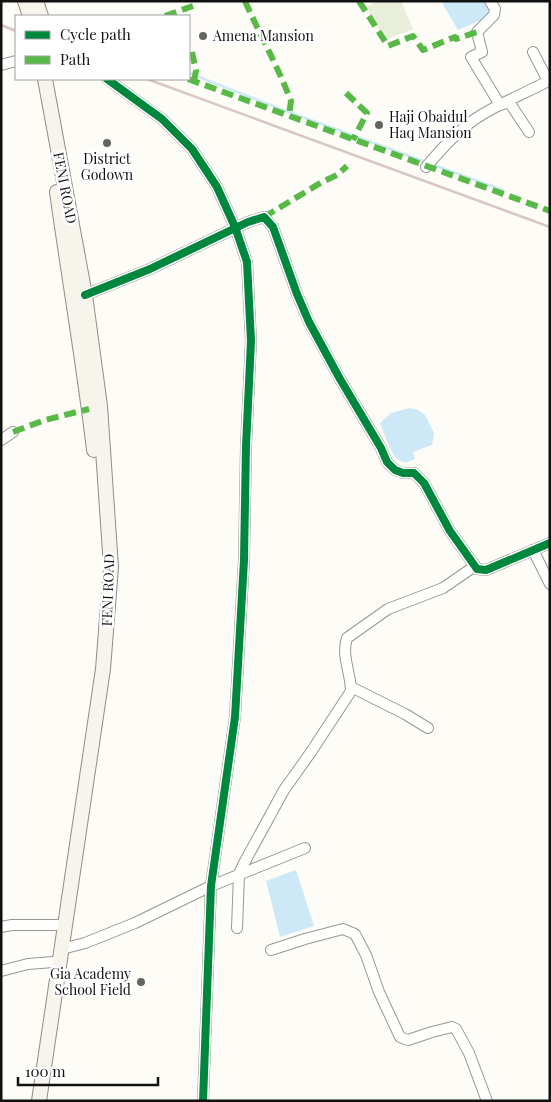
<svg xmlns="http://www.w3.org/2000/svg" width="551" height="1102" font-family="'Playfair Display',serif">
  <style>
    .cemetery { fill: #e9eedb }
    .water { fill: #cde8f7 }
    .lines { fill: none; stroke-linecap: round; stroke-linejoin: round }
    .stream { stroke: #cde8f7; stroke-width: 2.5 }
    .minor-casing { stroke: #979795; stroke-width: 12 }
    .secondary-casing { stroke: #8e8d8b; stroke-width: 16 }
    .minor { stroke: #fffffe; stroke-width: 10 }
    .secondary { stroke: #f6f4eb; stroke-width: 14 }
    .rail { stroke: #d9c6c7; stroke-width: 2.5 }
    .quiet { stroke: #58b947; stroke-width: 6; stroke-dasharray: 12 6; stroke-linecap: butt }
    .cycleway-casing { stroke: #fff; stroke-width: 11 }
    .cycleway { stroke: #00873e; stroke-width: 8 }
    .poi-dot { fill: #646362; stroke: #fff; stroke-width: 2 }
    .labels { text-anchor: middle; stroke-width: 5; stroke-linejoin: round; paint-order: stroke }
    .poi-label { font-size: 14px; fill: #111; stroke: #fff; text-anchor: start }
    .street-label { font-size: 14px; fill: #111; stroke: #fff }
  </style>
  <rect width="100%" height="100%" fill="#fdfcf7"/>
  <polygon class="cemetery" points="378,1 401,1 413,29 385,40 366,7"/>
  <g class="water">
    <polygon points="446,1 486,1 491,11 484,19 458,30 442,3"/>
    <path d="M410,408L418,410L425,415L434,433L432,445L413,452L415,459C410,461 406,464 400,461C391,456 384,433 380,423L391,413Z"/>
    <polygon points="296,870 314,926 280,937 266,881"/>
  </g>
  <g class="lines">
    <g class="stream">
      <polyline points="189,73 278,108 426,162"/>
      <polyline points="431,164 503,190"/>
    </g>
    <g class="minor-casing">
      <g id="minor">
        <polyline points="490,1 495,9 494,15 477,32 482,52 471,57 500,105 509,102 529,132"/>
        <polyline points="533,52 548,81"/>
        <polyline points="1,65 16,61"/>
        <polyline points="107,79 162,119 192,149 217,187 235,227 247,262 251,341 246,446 244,560 235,717 211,886 203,1101"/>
        <path d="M426,167C443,147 461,127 483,114C505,101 528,92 550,80"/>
        <polyline points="85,295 150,269 248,222 264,217 273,227 297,294 309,322 340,379 381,448 387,462 395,470 403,473 414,473 424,483 450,531 477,569 486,570 550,543"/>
        <polyline points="1,440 13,432"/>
        <polyline points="533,550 550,584"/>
        <polyline points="351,687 405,714 428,728"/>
        <polyline points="1,927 12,925 59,925"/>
        <path d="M237,928L239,874L243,865L284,790L311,752L351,691C351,673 341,656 347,638L388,609L443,588L475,566"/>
        <polyline points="62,949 85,943 135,923 211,886 305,848"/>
        <polyline points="271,950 305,939 343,929 355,934 366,955 379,992 400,1037 408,1040 432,1032 452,1027 456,1029 469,1053 487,1101"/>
        <polyline points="1,971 28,964 53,962"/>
      </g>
    </g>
    <g class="secondary-casing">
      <g id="secondary">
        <polyline points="25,1 30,16"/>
        <polyline points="36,1 41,16"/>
        <path d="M57,192C69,278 84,364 94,450"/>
        <polyline points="39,1101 103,669 111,567 100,406 85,295 45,79"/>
      </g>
    </g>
    <use href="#minor" class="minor"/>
    <use href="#secondary" class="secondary"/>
    <g class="rail">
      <polyline points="1,25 16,31"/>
      <polyline points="147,79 550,227"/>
    </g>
    <g class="quiet">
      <path d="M245,1C259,33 276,63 289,96L291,101L289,115"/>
      <polyline points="359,1 388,46 413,36 423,50 455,37 456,39 477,32"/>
      <polyline points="165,16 193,6"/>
      <polyline points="192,52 196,71 194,81"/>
      <polyline points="188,79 550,211"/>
      <polyline points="346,93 367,113 353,140"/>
      <polyline points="264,217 322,182 337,175 347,166"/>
      <polyline points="13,432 45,420 89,409"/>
    </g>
    <g class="cycleway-casing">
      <g id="cycleway">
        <polyline points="107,79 162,119 192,149 217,187 235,227 247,262 251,341 246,446 244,560 235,717 211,886 203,1101"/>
        <polyline points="85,295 150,269 248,222 264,217 273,227 297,294 309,322 340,379 381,448 387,462 395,470 403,473 414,473 424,483 450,531 477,569 486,570 550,543"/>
      </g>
    </g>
    <use href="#cycleway" class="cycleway"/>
  </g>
  <g class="poi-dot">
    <circle cx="203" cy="36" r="5"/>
    <circle cx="379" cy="125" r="5"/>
    <circle cx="107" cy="143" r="5"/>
    <circle cx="141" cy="982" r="5"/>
  </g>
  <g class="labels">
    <g class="poi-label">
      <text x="213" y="41">Amena Mansion</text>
      <text x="389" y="122">Haji Obaidul<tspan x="389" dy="16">Haq Mansion</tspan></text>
      <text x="107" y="164" text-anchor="middle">District<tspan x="107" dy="16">Godown</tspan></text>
      <text x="131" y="979" text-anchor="end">Gia Academy<tspan x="131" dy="16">School Field</tspan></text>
    </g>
    <g class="street-label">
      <text transform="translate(65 188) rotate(79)" y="5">FENI ROAD</text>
      <text transform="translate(108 590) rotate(-88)" y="5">FENI ROAD</text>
    </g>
  </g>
  <rect width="551" height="1102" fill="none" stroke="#111111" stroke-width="5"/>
  <rect x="15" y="15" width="175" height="65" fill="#ffffff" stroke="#a0a0a0"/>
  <rect x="25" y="31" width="25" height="8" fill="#00873e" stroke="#a0a0a0"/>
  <text x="60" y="40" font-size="15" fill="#111111">Cycle path</text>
  <rect x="25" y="56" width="25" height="8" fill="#58b947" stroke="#a0a0a0"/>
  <text x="60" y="65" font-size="15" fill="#111111">Path</text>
  <path d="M18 1077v8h140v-8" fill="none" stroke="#111111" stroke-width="2.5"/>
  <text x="25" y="1077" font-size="15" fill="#111111" stroke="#ffffff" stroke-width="4" paint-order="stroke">100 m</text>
</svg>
